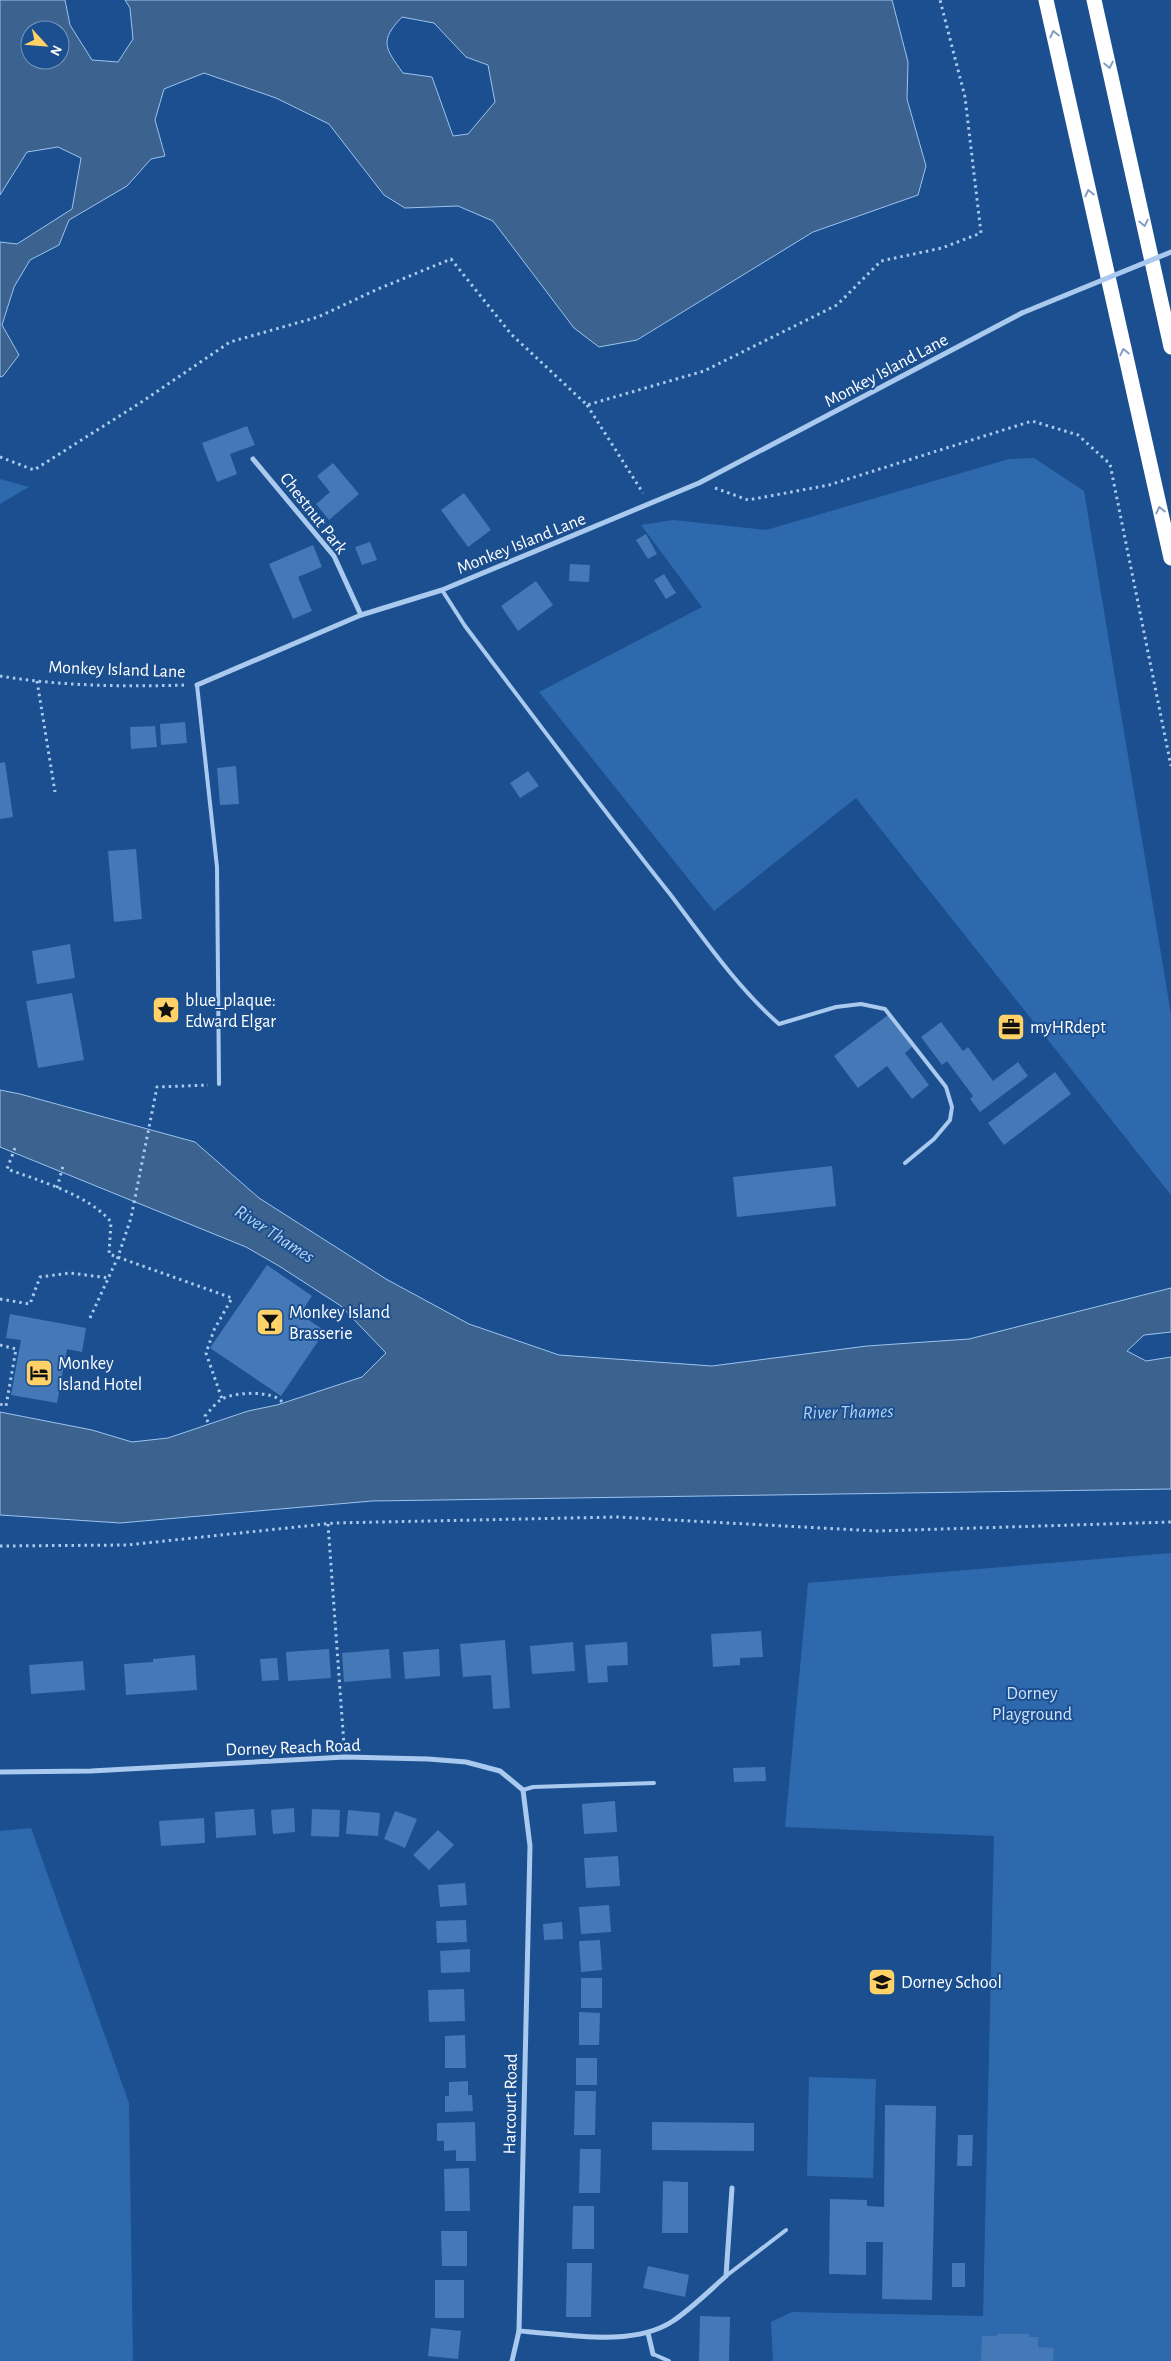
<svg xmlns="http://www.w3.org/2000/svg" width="1171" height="2361" font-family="'Alegreya Sans',sans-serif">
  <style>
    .green { fill: #2e69ad }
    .water { fill: #3c6290; stroke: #9cc4f0; fill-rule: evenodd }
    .building { fill: #4478b7 }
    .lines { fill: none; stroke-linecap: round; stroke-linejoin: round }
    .path { stroke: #a9c9ee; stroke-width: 3; stroke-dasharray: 2.5 4; stroke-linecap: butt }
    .service { stroke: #a9c9ee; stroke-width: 4 }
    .minor { stroke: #a9c9ee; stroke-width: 5 }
    .motorway { stroke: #fff; stroke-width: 15 }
    .minor-bridge { stroke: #a9c9ee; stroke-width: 5 }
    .oneway { stroke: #829ec1 }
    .labels { text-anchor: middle; stroke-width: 4; stroke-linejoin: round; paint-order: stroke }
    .street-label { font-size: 18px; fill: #fff; stroke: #1b4f8f }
    .poi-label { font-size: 18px; fill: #fff; stroke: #1b4f8f; text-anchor: start }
    .park-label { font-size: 18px; fill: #cfe3fa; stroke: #1b4f8f }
    .water-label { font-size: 19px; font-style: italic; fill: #b5d3f5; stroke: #1b4f8f }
  </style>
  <rect width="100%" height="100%" fill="#1b4f8f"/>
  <g class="green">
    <polygon points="1034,458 1084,491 1171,1014 1171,1195 856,798 714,911 539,692 702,607 641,525 673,520 766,530 1009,459"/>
    <polygon points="0,479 29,487 0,504"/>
    <polygon points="1171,1553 1171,2361 773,2361 771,2322 792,2312 983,2316 994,1836 785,1827 808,1583"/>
    <polygon points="31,1828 129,2103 133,2361 0,2361 0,1831"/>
    <polygon points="809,2077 876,2079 873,2178 807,2176"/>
  </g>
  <g class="water">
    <path d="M0,0H65L70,25L92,60L118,62L133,39L130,8L125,0H892L908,62L907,99L926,166L918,195L813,232L637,340L599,347L574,328L493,221L458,206L405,208L384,195L329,124L276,98L204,73L164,89L155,120L165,156L151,159L127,186L69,220L59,245L30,260L14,287L2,325L19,355L3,376L0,377V242L17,244L72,209L81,158L58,147L27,152L0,195ZM402,17L434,23L466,57L488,65L495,102L468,134L453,136L432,77L403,73C385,48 379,41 402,17ZM30,30H60V60H30Z"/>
    <polygon points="0,1090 20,1094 195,1142 259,1198 386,1279 469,1324 559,1355 712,1366 867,1346 969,1339 1171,1288 1171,1332 1144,1335 1127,1351 1146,1361 1171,1357 1171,1489 372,1501 120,1523 0,1515 0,1412 92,1430 132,1442 168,1438 248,1411 277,1405 362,1377 386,1353 341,1306 279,1266 246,1247 0,1147"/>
  </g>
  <g class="building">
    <polygon points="247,426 255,445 230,454 237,474 217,482 202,443"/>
    <polygon points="333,463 359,494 329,520 316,504 330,492 317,476"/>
    <polygon points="464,493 491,530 468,547 441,510"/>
    <polygon points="646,534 657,554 648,559 636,540"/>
    <polygon points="370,542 377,560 362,565 355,547"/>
    <polygon points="313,545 322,567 298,577 312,611 293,619 269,564"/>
    <polygon points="570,564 590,565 589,582 569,581"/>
    <polygon points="664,574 676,593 666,599 654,580"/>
    <polygon points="536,581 553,605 518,631 501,606"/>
    <polygon points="185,722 187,743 161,745 160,724"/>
    <polygon points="155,726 157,747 131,749 130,727"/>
    <polygon points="5,762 13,817 0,819 0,763"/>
    <polygon points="236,766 239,804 220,805 217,768"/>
    <polygon points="528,771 539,786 520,798 510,783"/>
    <polygon points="136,849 142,919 114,922 108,851"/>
    <polygon points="70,944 75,978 37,984 32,951"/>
    <polygon points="72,993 84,1060 38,1068 26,1001"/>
    <polygon points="888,1015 912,1047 905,1053 929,1085 912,1099 887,1066 858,1088 834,1056"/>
    <polygon points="941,1022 963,1051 968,1047 993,1081 1018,1062 1028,1076 980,1112 970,1099 973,1096 947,1061 942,1065 921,1037"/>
    <polygon points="1055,1072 1071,1094 1004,1145 988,1123"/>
    <polygon points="832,1166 836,1206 737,1217 733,1177"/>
    <polygon points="267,1265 312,1296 300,1314 325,1331 281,1396 210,1348"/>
    <polygon points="10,1314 86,1328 82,1352 67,1349 57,1403 11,1395 21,1340 6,1338"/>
    <polygon points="761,1631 763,1657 740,1658 740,1665 713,1667 711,1634"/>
    <polygon points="505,1640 510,1708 493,1709 491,1675 463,1677 460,1644"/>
    <polygon points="573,1642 575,1671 532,1674 530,1646"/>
    <polygon points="627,1642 628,1665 607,1666 608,1682 588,1683 585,1645"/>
    <polygon points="329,1649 331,1678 288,1681 286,1652"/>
    <polygon points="389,1649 391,1678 344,1682 342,1653"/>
    <polygon points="439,1649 440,1676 405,1679 403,1652"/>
    <polygon points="195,1655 197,1690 126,1695 124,1664 153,1662 153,1659"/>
    <polygon points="277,1658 279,1680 262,1681 260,1659"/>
    <polygon points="83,1661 85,1690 31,1694 29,1665"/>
    <polygon points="765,1767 766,1781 734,1782 733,1768"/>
    <polygon points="615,1801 617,1832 584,1834 582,1804"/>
    <polygon points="294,1808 295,1832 273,1834 271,1810"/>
    <polygon points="254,1809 256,1835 216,1838 215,1812"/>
    <polygon points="312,1809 340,1810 339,1837 311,1836"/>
    <polygon points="348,1810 380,1813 378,1836 346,1834"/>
    <polygon points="395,1811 417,1819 405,1848 384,1839"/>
    <polygon points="204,1818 205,1843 161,1846 159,1821"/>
    <polygon points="438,1830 454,1845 429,1870 413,1855"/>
    <polygon points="618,1856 620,1886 586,1888 584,1858"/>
    <polygon points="465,1883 467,1905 440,1907 438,1885"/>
    <polygon points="609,1905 611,1932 581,1934 579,1907"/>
    <polygon points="466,1920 467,1942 437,1943 436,1921"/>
    <polygon points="562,1922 563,1939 544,1940 543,1924"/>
    <polygon points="600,1940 602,1970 581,1972 579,1941"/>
    <polygon points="470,1949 470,1972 441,1973 440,1951"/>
    <rect x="581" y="1978" width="21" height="30"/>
    <polygon points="464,1989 465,2021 429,2022 428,1990"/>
    <polygon points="579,2012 600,2013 599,2045 579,2045"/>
    <polygon points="465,2035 466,2068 445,2068 445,2036"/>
    <rect x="576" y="2058" width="21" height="27"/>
    <polygon points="468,2081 468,2095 472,2095 473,2111 445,2112 445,2096 449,2096 449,2082"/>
    <polygon points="575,2091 596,2091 595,2135 574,2135"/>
    <polygon points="885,2105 936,2106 932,2300 882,2299 883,2242 866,2242 866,2275 829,2274 830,2199 867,2200 867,2206 884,2207"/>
    <polygon points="475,2122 476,2161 456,2161 456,2150 444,2151 444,2141 437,2141 437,2123"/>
    <polygon points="652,2122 754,2123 754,2151 652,2150"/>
    <polygon points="958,2135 973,2135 972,2166 957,2166"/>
    <polygon points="580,2149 601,2149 600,2193 579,2193"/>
    <polygon points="469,2168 470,2211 445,2211 444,2169"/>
    <polygon points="663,2181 688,2182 688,2233 662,2233"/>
    <polygon points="573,2206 594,2206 594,2249 572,2249"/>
    <polygon points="441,2231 467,2231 467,2266 442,2266"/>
    <polygon points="567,2263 592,2263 591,2317 566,2317"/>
    <rect x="952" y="2263" width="13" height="24"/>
    <polygon points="648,2266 689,2275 685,2297 643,2288"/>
    <rect x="435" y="2280" width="29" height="38"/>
    <polygon points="700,2316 730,2317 729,2361 699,2361"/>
    <polygon points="431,2328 461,2331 458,2359 428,2356"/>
    <polygon points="997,2334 1029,2334 1029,2337 1038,2337 1038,2347 1054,2348 1053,2361 981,2361 982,2336 997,2336"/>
  </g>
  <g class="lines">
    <g class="path">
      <polyline points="587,405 643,493"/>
      <polyline points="0,457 34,470 140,403 230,342 318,317 378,289 451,259 511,334 587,405 704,371 837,305 881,261 942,248 981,233 965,97 940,0"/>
      <polyline points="715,488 748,500 829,485 1032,421 1078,435 1110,464 1171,766"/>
      <path d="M0,676C61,686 124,687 186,685"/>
      <polyline points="37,681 55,792"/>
      <path d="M15,1148L7,1169C40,1181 89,1195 111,1222L109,1254L232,1298L214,1330L206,1353L222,1399"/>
      <polyline points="57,1188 63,1166"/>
      <polyline points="0,1299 30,1304 40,1277 70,1273 109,1278"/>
      <polyline points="90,1318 118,1257 131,1218 157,1087 208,1085"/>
      <polyline points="0,1345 16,1349 6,1406 0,1404"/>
      <path d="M208,1422L205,1416C210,1411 216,1402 222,1399C234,1392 273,1390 282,1402"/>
      <polyline points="328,1524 344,1745"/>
      <polyline points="0,1546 127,1545 334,1523 617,1517 877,1531 1171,1522"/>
    </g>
    <g class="service">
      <path d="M442,590L465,626C533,716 600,806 670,894C704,939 737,987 779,1024L836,1007L861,1004L885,1009L946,1087L952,1107L950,1120L934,1139L905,1163"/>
      <polyline points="197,685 217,867 219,1084"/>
      <polyline points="523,1790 533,1787 654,1783"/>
      <polyline points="726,2276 786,2230"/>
      <polyline points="653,2354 669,2361"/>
    </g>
    <g class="minor">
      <polyline points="253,459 334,556 361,615"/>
      <polyline points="197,685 361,615 442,590 699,483 1022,313"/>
      <polyline points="0,1772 91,1771 345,1757 428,1759 466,1762 500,1771 523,1790 530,1846 519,2331 512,2361"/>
      <path d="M519,2331C566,2334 632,2348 673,2321C692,2308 709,2291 726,2276L732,2188"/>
      <polyline points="648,2333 653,2354"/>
    </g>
    <g class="motorway">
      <polyline points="1046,0 1171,558"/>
      <polyline points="1094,0 1171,347"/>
    </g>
    <polyline class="minor-bridge" points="1022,313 1171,252"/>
  </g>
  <defs><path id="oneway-chevron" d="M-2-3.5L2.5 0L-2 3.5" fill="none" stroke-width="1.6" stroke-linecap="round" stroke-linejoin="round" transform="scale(1.25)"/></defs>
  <g class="oneway">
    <use href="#oneway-chevron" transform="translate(1054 34) rotate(-103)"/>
    <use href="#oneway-chevron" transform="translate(1109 65) rotate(78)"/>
    <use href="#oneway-chevron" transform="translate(1089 193) rotate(-103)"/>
    <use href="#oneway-chevron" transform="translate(1144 223) rotate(78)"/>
    <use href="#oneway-chevron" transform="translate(1124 352) rotate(-102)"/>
    <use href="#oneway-chevron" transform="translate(1160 510) rotate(-103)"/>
  </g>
  <defs>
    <g id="sight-square" transform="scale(1.4375)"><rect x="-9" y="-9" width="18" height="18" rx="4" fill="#ffd166" stroke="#1b4f8f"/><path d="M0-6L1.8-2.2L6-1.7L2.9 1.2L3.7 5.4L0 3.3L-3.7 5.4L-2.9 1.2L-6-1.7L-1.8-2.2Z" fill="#111"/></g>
    <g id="office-square" transform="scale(1.4375)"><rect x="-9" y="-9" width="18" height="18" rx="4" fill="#ffd166" stroke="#1b4f8f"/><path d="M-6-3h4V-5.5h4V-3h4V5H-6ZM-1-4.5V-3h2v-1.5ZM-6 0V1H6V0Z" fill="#111"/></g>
    <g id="bar-square" transform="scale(1.4375)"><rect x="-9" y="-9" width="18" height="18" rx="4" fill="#ffd166" stroke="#1b4f8f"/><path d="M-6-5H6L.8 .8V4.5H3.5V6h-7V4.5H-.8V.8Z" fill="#111"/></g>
    <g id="hotel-square" transform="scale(1.4375)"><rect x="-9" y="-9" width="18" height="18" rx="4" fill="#ffd166" stroke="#1b4f8f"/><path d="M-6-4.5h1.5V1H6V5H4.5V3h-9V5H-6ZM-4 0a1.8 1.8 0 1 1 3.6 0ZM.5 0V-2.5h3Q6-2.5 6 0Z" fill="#111"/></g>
    <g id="school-square" transform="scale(1.4375)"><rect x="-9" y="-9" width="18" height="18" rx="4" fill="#ffd166" stroke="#1b4f8f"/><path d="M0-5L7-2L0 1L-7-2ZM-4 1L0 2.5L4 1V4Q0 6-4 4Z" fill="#111"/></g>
  </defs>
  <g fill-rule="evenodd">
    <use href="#sight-square" x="166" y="1010"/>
    <use href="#office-square" x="1011" y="1027"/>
    <use href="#bar-square" x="270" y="1322"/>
    <use href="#hotel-square" x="39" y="1373"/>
    <use href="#school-square" x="882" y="1982"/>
  </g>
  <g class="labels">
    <g class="street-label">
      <text transform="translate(886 370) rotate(-28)" y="6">Monkey Island Lane</text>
      <text transform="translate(314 513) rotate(52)" y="6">Chestnut Park</text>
      <text transform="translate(521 543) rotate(-22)" y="6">Monkey Island Lane</text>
      <text transform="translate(117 669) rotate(2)" y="6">Monkey Island Lane</text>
      <text transform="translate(293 1747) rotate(-2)" y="6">Dorney Reach Road</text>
      <text transform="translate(510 2104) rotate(-89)" y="6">Harcourt Road</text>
    </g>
    <g class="poi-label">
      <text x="185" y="1006">blue_plaque:<tspan x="185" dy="21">Edward Elgar</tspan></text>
      <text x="1030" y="1033">myHRdept</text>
      <text x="289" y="1318">Monkey Island<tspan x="289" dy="21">Brasserie</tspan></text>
      <text x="58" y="1369">Monkey<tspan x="58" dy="21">Island Hotel</tspan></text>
      <text x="901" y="1988">Dorney School</text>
    </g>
    <g class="park-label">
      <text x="1032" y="1699">Dorney<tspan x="1032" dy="21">Playground</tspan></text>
    </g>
    <g class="water-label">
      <text transform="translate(275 1233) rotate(33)" y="7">River Thames</text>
      <text transform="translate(848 1411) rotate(-1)" y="7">River Thames</text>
    </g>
  </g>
  <g transform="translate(45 45) rotate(116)"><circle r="24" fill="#1b4f8f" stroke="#7695bc"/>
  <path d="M0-4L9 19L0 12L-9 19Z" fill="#ffd166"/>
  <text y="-8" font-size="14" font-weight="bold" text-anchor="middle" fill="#ffffff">N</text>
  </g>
</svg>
